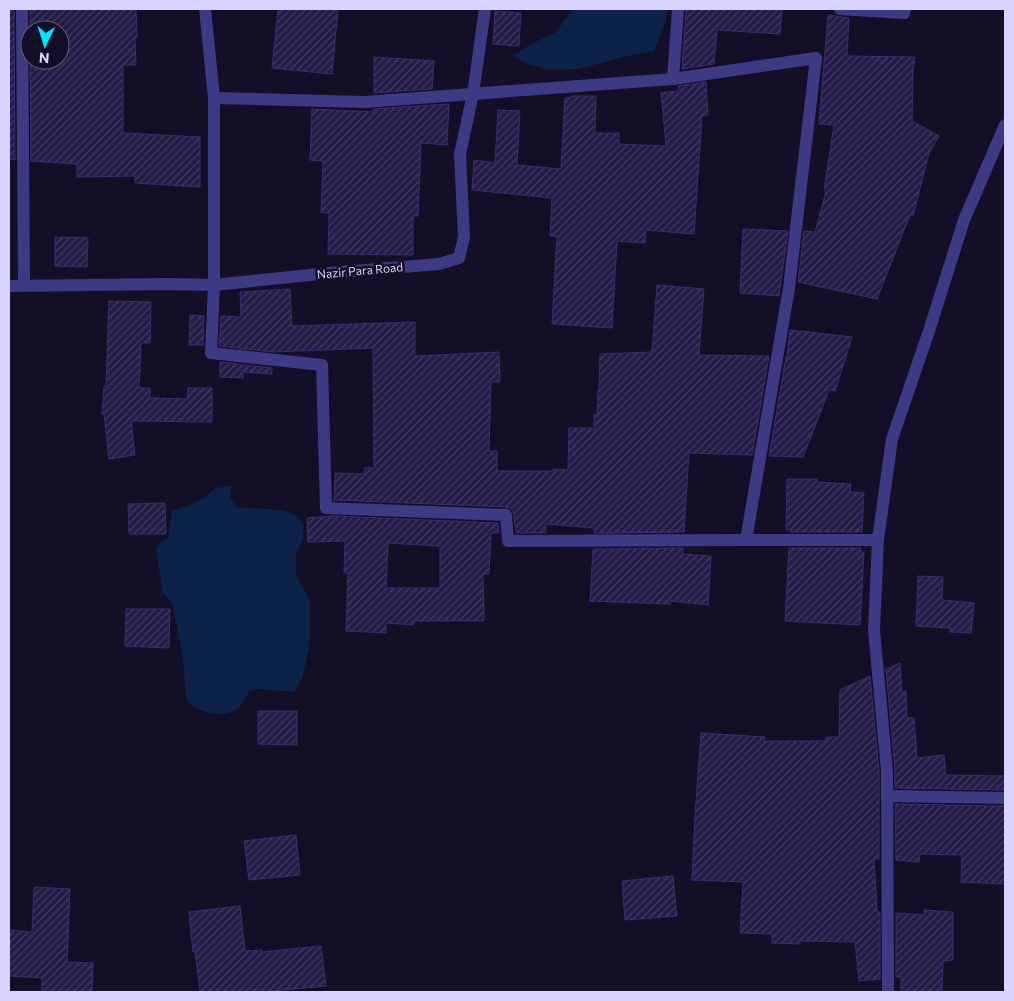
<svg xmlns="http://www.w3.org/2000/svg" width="1014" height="1001" font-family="Commissioner,sans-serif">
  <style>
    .water { fill: #0c2248 }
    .building { fill: url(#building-hatch); stroke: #3b2d73; fill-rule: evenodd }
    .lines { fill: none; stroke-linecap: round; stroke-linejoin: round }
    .minor { stroke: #3d3a85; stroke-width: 12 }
    .labels { text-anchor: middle; stroke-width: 5; stroke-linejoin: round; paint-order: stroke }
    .street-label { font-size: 12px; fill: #d9d4ff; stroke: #130f26 }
  </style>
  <defs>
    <pattern id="building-hatch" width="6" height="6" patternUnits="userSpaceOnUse" patternTransform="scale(1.25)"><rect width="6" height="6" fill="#241b47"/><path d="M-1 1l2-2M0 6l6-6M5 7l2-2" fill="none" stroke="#433b63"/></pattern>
  </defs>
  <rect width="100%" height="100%" fill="#130f26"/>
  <g class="water">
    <polygon points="573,9 667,9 666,20 654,51 623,57 579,69 550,70 527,64 514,56 529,45 556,32"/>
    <path d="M232,486L230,497L237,508L268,509L285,511L295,515L303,525V539L296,554V575L310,601L309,648L302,678L294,692L261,689L250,690C246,696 243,705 237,709C228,716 208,714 199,709C194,707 190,703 186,700L183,658L174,611L172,604L163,593L156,552L158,545L168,538L172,511C190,505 202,502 215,488Z"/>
  </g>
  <g class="building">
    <polygon points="9,9 14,9 15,160 9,159"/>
    <polygon points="30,9 136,9 137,37 135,37 136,65 123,65 123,133 200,137 200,187 135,183 135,176 77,177 77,164 31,161 30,60 60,60 60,30 30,30"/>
    <polygon points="278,9 338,9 332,74 272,68"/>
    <polygon points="686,9 782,9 780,34 717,30 714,64 682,69"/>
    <polygon points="495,11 521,13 519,46 493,44"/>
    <polygon points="828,15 849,18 847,56 915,57 913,72 912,121 939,136 929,153 913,216 910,215 877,299 798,282 804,231 815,232 826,191 824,190 834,125 819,124"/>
    <polygon points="374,57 434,61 432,89 374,93"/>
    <polygon points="706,82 708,115 702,116 694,234 646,230 645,243 617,241 612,328 552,324 557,236 550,236 552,198 472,190 474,160 495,163 498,110 520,111 517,165 561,169 565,98 572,97 572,96 596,96 595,133 619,133 619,144 666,146 661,93 678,91 679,86"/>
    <polygon points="449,104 447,145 421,143 418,216 413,216 413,255 328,254 329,213 321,213 323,161 310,160 312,109 373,112 373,109"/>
    <polygon points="743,229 788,231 779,296 740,293"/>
    <polygon points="55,237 88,238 87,267 55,266"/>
    <polygon points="657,285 704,289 699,355 769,356 752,455 689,453 684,532 594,533 594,528 546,524 546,533 516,533 513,511 510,508 507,507 334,500 335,473 364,474 365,467 374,468 373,348 273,352 219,346 221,316 241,317 240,292 290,289 292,326 415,322 415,356 499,352 500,382 491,382 489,451 497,451 497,471 553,471 553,469 568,470 569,428 594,428 594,415 597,415 598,390 599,390 600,354 652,352"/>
    <polygon points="109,301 151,302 150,343 141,343 139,388 150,388 150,398 187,399 188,388 212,388 212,422 131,421 135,455 109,459 104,414 102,414 104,386 106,386"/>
    <polygon points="190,315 204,316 203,345 189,345"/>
    <polygon points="790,330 852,337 835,391 829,390 803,457 769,456 786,357 787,357"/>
    <polygon points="220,362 272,368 272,374 243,372 243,378 220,377"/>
    <polygon points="787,479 817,479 817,482 851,484 850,492 864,493 862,532 790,532 790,530 786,530"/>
    <polygon points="165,503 166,534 129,534 128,504"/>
    <path d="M333,516L498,523L499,533H491L489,574H483L484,621H414V625L386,623V633L346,631L348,573H344L345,541L308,542L307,518ZM388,543L440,546V588H386Z"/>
    <polygon points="683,548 683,554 711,556 708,605 671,601 670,604 590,601 593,549"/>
    <polygon points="789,548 861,548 860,552 864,552 860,625 785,621"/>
    <polygon points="918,576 943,577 942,600 974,603 971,633 950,632 950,628 916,626"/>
    <polygon points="126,609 170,609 169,648 125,646"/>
    <polygon points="900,663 902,692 906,691 907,718 914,718 917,758 944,755 946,775 1005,776 1005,790 895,788 895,770 886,669"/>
    <polygon points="870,676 879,771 879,859 874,859 877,912 880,912 880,979 859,981 855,942 799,941 799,944 772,943 772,934 740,933 743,882 692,880 695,815 701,733 765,737 764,741 826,741 826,737 839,737 840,690"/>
    <polygon points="258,711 297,711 297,745 258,744"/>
    <polygon points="895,804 1005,806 1005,884 961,882 962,855 920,854 919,862 896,860"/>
    <polygon points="296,835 300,875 249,880 244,841"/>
    <polygon points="673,876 677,916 625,920 622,881"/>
    <polygon points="34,887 70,889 67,962 93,963 92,992 42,992 42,978 9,976 9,930 32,932"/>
    <polygon points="240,906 245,951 262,950 262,952 321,946 326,986 261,992 200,992 195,951 193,952 189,912"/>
    <polygon points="924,910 953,912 953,960 943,961 942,992 901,992 901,977 896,977 896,913 924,915"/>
  </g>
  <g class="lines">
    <g class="minor">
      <polyline points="22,9 24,285"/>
      <polyline points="205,9 214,98"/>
      <polyline points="678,9 673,79 364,102 214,98 214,285 211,353 322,365 326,508 506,515 508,541 746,540"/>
      <polyline points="840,9 904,13 905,9"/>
      <polyline points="673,79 816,58 789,288 746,540 878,540"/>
      <polyline points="9,286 167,284 214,285 329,273 439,264 459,258 464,237 460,154 473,94 485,9"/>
      <polyline points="887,796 1005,798"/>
      <polyline points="888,992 887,771 874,630 878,540 892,439 929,331 964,220 1005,125"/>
    </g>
  </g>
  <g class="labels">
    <g class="street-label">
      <text transform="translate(360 271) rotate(-5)" y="4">Nazir Para Road</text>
    </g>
  </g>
  <rect width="1014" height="1001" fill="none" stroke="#d9d4ff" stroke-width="20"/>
  <g transform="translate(45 45) rotate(184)"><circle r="24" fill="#130f26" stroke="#625e7d"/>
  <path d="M0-4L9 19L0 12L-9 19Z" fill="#00e5ff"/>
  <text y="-8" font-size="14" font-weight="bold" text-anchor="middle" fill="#d9d4ff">N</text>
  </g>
</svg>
